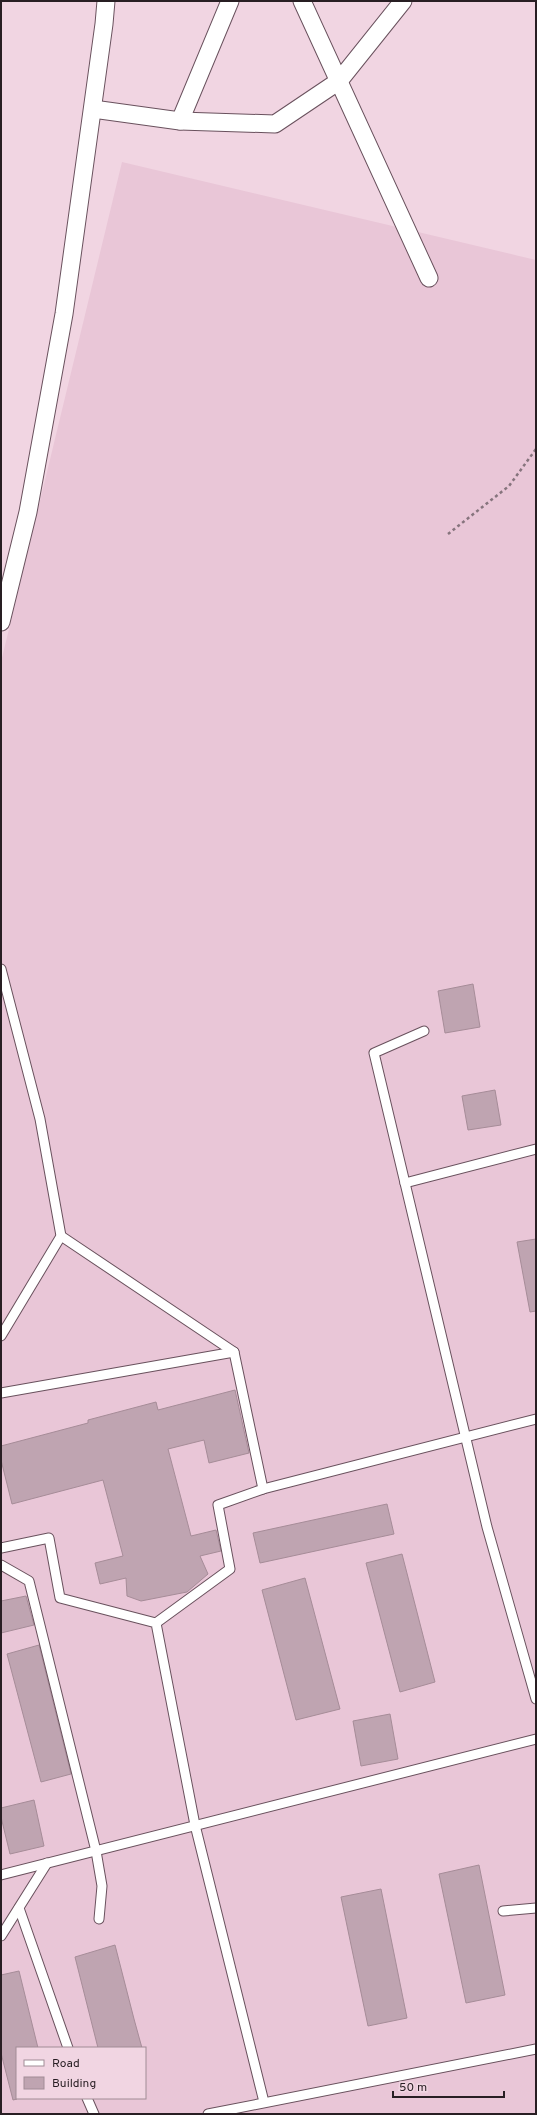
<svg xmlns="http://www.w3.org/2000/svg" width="537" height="2115" font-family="Overpass,sans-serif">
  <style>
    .built { fill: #e9c6d7; fill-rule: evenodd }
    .building { fill: #bfa4b1; stroke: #a68c98 }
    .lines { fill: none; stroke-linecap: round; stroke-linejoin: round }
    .service-casing { stroke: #69515d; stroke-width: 11 }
    .minor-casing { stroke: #69515d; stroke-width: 19 }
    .path { stroke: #86747d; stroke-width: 2.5; stroke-dasharray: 3 3; stroke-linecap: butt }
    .service { stroke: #fff; stroke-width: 9 }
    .minor { stroke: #fff; stroke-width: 17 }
  </style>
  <rect width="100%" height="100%" fill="#f1d5e2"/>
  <path class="built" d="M122,162L536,260V2114H1V662ZM17,2048H145V2098H17Z"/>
  <g class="building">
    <polygon points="473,984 480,1027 445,1033 438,991"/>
    <polygon points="495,1090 501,1125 468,1130 462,1096"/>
    <polygon points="536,1239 536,1311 530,1312 517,1242"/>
    <polygon points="235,1390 249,1453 209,1463 204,1440 168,1449 191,1536 216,1530 221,1551 200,1556 208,1574 187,1592 141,1601 127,1596 126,1578 100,1584 95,1563 123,1556 103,1480 12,1504 1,1460 1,1446 88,1423 88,1420 156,1402 158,1410"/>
    <polygon points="387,1504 394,1534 260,1563 253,1533"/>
    <polygon points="402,1554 435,1682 400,1692 366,1563"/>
    <polygon points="305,1578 340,1709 296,1720 262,1590"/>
    <polygon points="26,1596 34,1625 1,1633 1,1601"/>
    <polygon points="39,1645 71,1774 41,1782 7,1654"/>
    <polygon points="390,1714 398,1759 361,1766 353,1721"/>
    <polygon points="34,1800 44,1846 10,1854 1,1817 1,1808"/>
    <polygon points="479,1865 505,1995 466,2003 439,1874"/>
    <polygon points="381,1889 407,2018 368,2026 341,1897"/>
    <polygon points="115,1945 134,2019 142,2048 98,2048 75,1957"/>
    <polygon points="19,1971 38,2048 17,2048 17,2099 13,2100 1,2053 1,1975"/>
  </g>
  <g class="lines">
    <g class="service-casing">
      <g id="service">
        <polyline points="1,969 40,1119 61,1236 1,1336"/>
        <polyline points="424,1031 374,1053 487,1527 536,1699"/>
        <polyline points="405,1183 536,1149"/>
        <polyline points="61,1236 234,1352 263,1489 218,1505 230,1569 156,1623"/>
        <polyline points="1,1393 234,1352"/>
        <polyline points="263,1489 536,1419"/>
        <polyline points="1,1548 49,1538 60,1598 156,1623 195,1825 264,2102"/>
        <polyline points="1,1565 29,1581 96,1851 102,1886 99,1919"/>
        <polyline points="1,1875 536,1739"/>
        <polyline points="19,1908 68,2048"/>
        <polyline points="503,1911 536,1908"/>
        <polyline points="1,1936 47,1863"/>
        <polyline points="87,2098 94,2114"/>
        <polyline points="208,2114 536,2049"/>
      </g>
    </g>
    <g class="minor-casing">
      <g id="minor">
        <polyline points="302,1 429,278"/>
        <polyline points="93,109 180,121 230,1"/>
        <polyline points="180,121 275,124 339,81 403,1"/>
        <polyline points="1,622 28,512 64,314 104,24 106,1"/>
      </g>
    </g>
    <polyline class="path" points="448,534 509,486 536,449"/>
    <use href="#service" class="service"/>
    <use href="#minor" class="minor"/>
  </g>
  <rect width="537" height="2115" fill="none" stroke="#281e23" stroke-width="4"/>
  <rect x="16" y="2047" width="130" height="52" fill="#f1d5e2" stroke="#a18c96"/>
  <rect x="24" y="2060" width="20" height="6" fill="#ffffff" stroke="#a18c96"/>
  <text x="52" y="2067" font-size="12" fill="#281e23">Road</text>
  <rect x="24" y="2077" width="20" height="12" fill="#bfa4b1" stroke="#a18c96"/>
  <text x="52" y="2087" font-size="12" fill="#281e23">Building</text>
  <path d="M393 2091v6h111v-6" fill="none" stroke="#281e23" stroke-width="2"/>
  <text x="399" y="2091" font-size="12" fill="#281e23" stroke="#f1d5e2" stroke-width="3" paint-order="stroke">50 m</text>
</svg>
